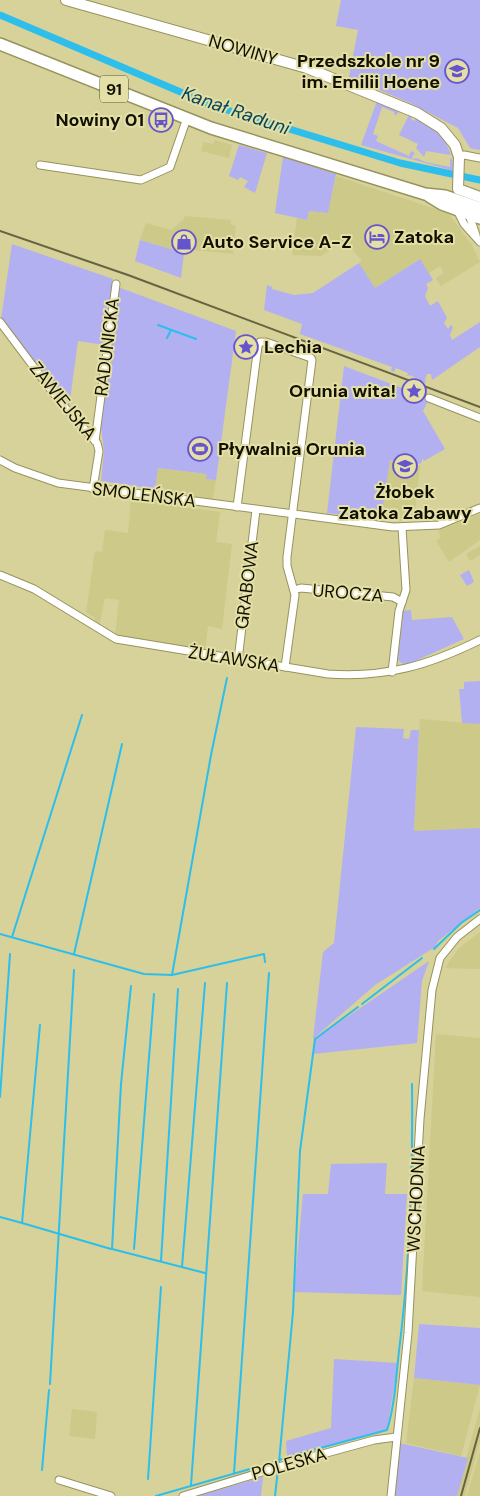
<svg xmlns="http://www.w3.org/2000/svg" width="480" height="1496" font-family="'DM Sans',sans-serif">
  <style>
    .built { fill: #cdc988 }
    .green { fill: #b2b0f1 }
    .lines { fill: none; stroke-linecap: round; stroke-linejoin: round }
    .stream { stroke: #2dbeec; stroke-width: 2 }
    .canal { stroke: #2dbeec; stroke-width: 7 }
    .street-casing { stroke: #97935c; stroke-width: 9 }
    .secondary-casing { stroke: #97935c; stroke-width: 12 }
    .primary-casing { stroke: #97935c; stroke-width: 14 }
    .street { stroke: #fff; stroke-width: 7 }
    .secondary { stroke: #fff; stroke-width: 10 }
    .primary { stroke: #fff; stroke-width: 11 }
    .rail { stroke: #656341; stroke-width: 2 }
    .labels { text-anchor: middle; stroke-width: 4; stroke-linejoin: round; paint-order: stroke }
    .shield { fill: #e3dfa6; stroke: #514f32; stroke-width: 1 }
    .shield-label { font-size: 16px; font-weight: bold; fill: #121100 }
    .street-label { font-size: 18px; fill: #121100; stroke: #e3dfa6 }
    .poi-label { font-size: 18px; font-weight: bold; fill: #121100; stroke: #e3dfa6; text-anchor: start }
    .water-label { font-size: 19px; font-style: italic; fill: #084557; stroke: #e3dfa6 }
  </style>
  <rect width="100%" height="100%" fill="#d6d299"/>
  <g class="built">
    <polygon points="215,140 232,145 229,158 201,151 204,142 213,144"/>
    <polygon points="336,176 448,213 472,245 480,262 441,286 436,278 444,273 440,266 429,273 419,259 375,288 359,263 362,261 344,240 321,256 292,255 297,218 307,220 309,211 328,213"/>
    <polygon points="185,216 231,220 231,225 236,226 233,254 185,249 184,253 140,240 146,223 171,230 184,219"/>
    <polygon points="390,460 420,466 414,521 381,520"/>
    <polygon points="157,468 207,474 207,479 216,480 213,499 157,491 155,489"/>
    <polygon points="131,500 220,512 216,542 232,544 222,629 208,626 205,652 115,635 119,600 105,598 99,626 94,623 95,618 86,612 95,551 102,552 105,530 128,533"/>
    <polygon points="480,514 480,540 449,562 436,541 441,537 438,531"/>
    <polygon points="480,546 480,555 470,561 466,554"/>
    <polygon points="420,719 480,724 480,828 414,831"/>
    <polygon points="480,932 480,969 445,968 459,948"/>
    <polygon points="436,1034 480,1038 480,1297 422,1291"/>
    <polygon points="414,1378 480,1385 461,1456 406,1443"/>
    <polygon points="480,1408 480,1441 465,1496 456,1496"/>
    <polygon points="72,1409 97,1412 95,1439 69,1436"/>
    <polygon points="480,1451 480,1496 467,1496"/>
  </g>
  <g class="green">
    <polygon points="341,0 480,0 480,150 470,148 458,128 410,103 349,77 358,30 336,26"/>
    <polygon points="377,101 399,112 395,116 394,112 382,107 373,134 378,136 376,141 409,156 411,151 415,153 412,157 413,159 417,158 425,162 450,167 450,159 452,158 454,171 361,145"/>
    <path d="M409,115L412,116L411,119L414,121L416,118C433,128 445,136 451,155L426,151L424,157L416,148L418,144L399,135Z"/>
    <polygon points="239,145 267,153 255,193 244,187 248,181 240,177 238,180 229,176"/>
    <polygon points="283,157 336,174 328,213 309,211 307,220 275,213"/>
    <polygon points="140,240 184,253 181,278 135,261"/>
    <polygon points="12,244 113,279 105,345 78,341 69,407 1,319"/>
    <polygon points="420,259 433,280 426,284 428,288 425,296 430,306 438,301 447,318 444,323 448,329 451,325 453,327 450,335 452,340 480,322 480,347 432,380 431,374 427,374 425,379 426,383 410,375 407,376 408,373 396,368 394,372 391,371 392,367 300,334 302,324 264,310 267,285 272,287 272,289 294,295 313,293 359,263 375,288"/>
    <polygon points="118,287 236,331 216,480 206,479 207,474 158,468 155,489 101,481 104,451 100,420"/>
    <polygon points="344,366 402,388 403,385 430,397 423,411 445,449 424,461 422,458 422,462 419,464 390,460 381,520 327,513"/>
    <polygon points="469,570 474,582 467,586 460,575"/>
    <polygon points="411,610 412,620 452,617 464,639 411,663 403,664 398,660 403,611"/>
    <polygon points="480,681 480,724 462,723 459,689 464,689 464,682"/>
    <polygon points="356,727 404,729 403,738 409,739 411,730 419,730 414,831 480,828 480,908 438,941 435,947 375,985 313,1039 323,952 334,943"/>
    <polygon points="429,961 422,981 417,1043 313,1054 315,1039"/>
    <polygon points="387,1163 385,1194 407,1194 401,1295 294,1292 303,1194 328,1194 331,1164"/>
    <polygon points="419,1324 480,1328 480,1385 414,1378"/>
    <polygon points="334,1359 398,1363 387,1430 287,1457 286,1441 331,1428"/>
    <polygon points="399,1443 468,1458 457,1496 394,1496"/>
    <polygon points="263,1477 261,1496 197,1496"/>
  </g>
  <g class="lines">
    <g class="stream">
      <polyline points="158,325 196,339"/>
      <polyline points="167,338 171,330"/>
      <polyline points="0,934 144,974 172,975 264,954 265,962"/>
      <polyline points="12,937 82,715"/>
      <polyline points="434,949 461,923 480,910"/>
      <polyline points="74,954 122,744"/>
      <polyline points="172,975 211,755 227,678"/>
      <polyline points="131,986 121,1084 112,1249 205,1273"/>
      <polyline points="362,1004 422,958"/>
      <polyline points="40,1025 22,1223 111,1249"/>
      <polyline points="0,1097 10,954"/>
      <polyline points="0,1217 22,1223"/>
      <polyline points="134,1249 154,994"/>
      <polyline points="161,1261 178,989"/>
      <polyline points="182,1267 205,983"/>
      <polyline points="50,1384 74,970"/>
      <polyline points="279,1462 293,1312 300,1151 315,1039 358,1007"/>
      <path d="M269,1464L287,1457L387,1430C395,1405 396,1377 399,1351C410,1263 413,1173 412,1084"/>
      <polyline points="42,1470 49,1390"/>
      <polyline points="234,1473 269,973"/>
      <polyline points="148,1479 161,1287"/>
      <polyline points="191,1485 227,983"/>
      <polyline points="156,1496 250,1469"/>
      <polyline points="275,1496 278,1469"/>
    </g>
    <polyline class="canal" points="0,15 211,105 400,163 480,180"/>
    <g class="street-casing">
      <g id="street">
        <polyline points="459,157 464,155 480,158"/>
        <polyline points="40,165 141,180 170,167 187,118"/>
        <polyline points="457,210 464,224 480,242"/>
        <polyline points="468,212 476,235"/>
        <polyline points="0,322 60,402 97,443 99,451 93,489"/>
        <polyline points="429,398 480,418"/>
        <polyline points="95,441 116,284"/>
        <polyline points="0,460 15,468 58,483 393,527 439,525 480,508"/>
        <polyline points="237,507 258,346 260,342 266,342 311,358 312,360 287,557 287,566 295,595 285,667"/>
        <path d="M0,575L34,589L116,639L328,674C386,678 429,665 480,640"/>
        <polyline points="294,590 301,588 393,597 402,602"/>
        <polyline points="238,660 256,510"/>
        <polyline points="392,672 399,611 406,590 402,528"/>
        <polyline points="59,1480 111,1496"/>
        <polyline points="183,1496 308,1458 374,1440 396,1437"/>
        <polyline points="391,1496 408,1333 420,1119 432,990 440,958 457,937 480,919"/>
      </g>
    </g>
    <g class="secondary-casing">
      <polyline id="secondary" points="66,0 307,68 417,113 441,128 455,145 459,157 458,189 480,197"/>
    </g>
    <g class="primary-casing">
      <g id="primary">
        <polyline points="0,44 211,128 425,194 445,196 480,208"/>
        <polyline points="429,196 442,204 480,218"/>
      </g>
    </g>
    <use href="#street" class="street"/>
    <use href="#secondary" class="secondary"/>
    <use href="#primary" class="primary"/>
    <g class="rail">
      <polyline points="0,231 128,275 480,407"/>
      <polyline points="461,1496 480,1428"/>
    </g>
  </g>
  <defs>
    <g id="school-ring" transform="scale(1.25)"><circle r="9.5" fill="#e3dfa6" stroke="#6554cd" stroke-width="1.5"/><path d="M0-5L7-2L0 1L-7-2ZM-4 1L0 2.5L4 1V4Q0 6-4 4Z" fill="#6554cd"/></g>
    <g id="bus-ring" transform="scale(1.25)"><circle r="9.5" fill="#e3dfa6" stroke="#6554cd" stroke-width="1.5"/><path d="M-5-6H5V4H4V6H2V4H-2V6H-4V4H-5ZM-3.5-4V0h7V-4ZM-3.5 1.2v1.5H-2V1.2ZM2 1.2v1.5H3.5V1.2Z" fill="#6554cd"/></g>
    <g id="hotel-ring" transform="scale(1.25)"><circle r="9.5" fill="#e3dfa6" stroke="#6554cd" stroke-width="1.5"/><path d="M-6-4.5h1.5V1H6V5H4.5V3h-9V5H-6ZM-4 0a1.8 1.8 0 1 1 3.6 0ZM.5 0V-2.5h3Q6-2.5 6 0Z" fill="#6554cd"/></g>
    <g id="shop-ring" transform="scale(1.25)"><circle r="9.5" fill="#e3dfa6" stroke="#6554cd" stroke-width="1.5"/><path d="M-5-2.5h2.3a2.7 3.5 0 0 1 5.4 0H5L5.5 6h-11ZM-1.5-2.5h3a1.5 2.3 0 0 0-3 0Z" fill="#6554cd"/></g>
    <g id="sight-ring" transform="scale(1.25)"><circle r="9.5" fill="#e3dfa6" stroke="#6554cd" stroke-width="1.5"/><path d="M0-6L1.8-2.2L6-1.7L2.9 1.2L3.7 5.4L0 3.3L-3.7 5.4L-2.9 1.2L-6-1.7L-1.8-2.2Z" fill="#6554cd"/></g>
    <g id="stadium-ring" transform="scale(1.25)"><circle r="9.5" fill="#e3dfa6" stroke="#6554cd" stroke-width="1.5"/><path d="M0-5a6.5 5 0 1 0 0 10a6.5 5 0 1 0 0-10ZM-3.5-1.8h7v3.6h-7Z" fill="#6554cd"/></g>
  </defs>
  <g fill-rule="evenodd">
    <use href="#school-ring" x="457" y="71"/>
    <use href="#bus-ring" x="161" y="120"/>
    <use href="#hotel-ring" x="377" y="237"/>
    <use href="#shop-ring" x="184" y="242"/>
    <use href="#sight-ring" x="246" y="347"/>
    <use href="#sight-ring" x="414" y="391"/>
    <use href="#stadium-ring" x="200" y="449"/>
    <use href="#school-ring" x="405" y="466"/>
  </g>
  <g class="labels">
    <rect class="shield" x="100" y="75.5" width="28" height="27" rx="4"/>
    <g class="shield-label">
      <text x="114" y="95">91</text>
    </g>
    <g class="street-label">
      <text transform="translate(243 50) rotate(16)" y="6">NOWINY</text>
      <text transform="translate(107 347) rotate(-83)" y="6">RADUNICKA</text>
      <text transform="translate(63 401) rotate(51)" y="6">ZAWIEJSKA</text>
      <text transform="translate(144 495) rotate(7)" y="6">SMOLEŃSKA</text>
      <text transform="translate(247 585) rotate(-83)" y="6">GRABOWA</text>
      <text transform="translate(348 593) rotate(5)" y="6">UROCZA</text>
      <text transform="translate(234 659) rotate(9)" y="6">ŻUŁAWSKA</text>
      <text transform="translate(416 1199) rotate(-87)" y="6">WSCHODNIA</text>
      <text transform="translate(289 1464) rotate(-16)" y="6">POLESKA</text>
    </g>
    <g class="poi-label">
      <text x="440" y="67" text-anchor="end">Przedszkole nr 9<tspan x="440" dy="21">im. Emilii Hoene</tspan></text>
      <text x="144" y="126" text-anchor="end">Nowiny 01</text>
      <text x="394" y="243">Zatoka</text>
      <text x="202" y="248">Auto Service A-Z</text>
      <text x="264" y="353">Lechia</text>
      <text x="396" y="397" text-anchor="end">Orunia wita!</text>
      <text x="218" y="455">Pływalnia Orunia</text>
      <text x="405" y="498" text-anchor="middle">Żłobek<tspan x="405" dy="21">Zatoka Zabawy</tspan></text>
    </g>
    <g class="water-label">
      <text transform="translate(236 110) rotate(19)" y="7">Kanał Raduni</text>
    </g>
  </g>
</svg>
